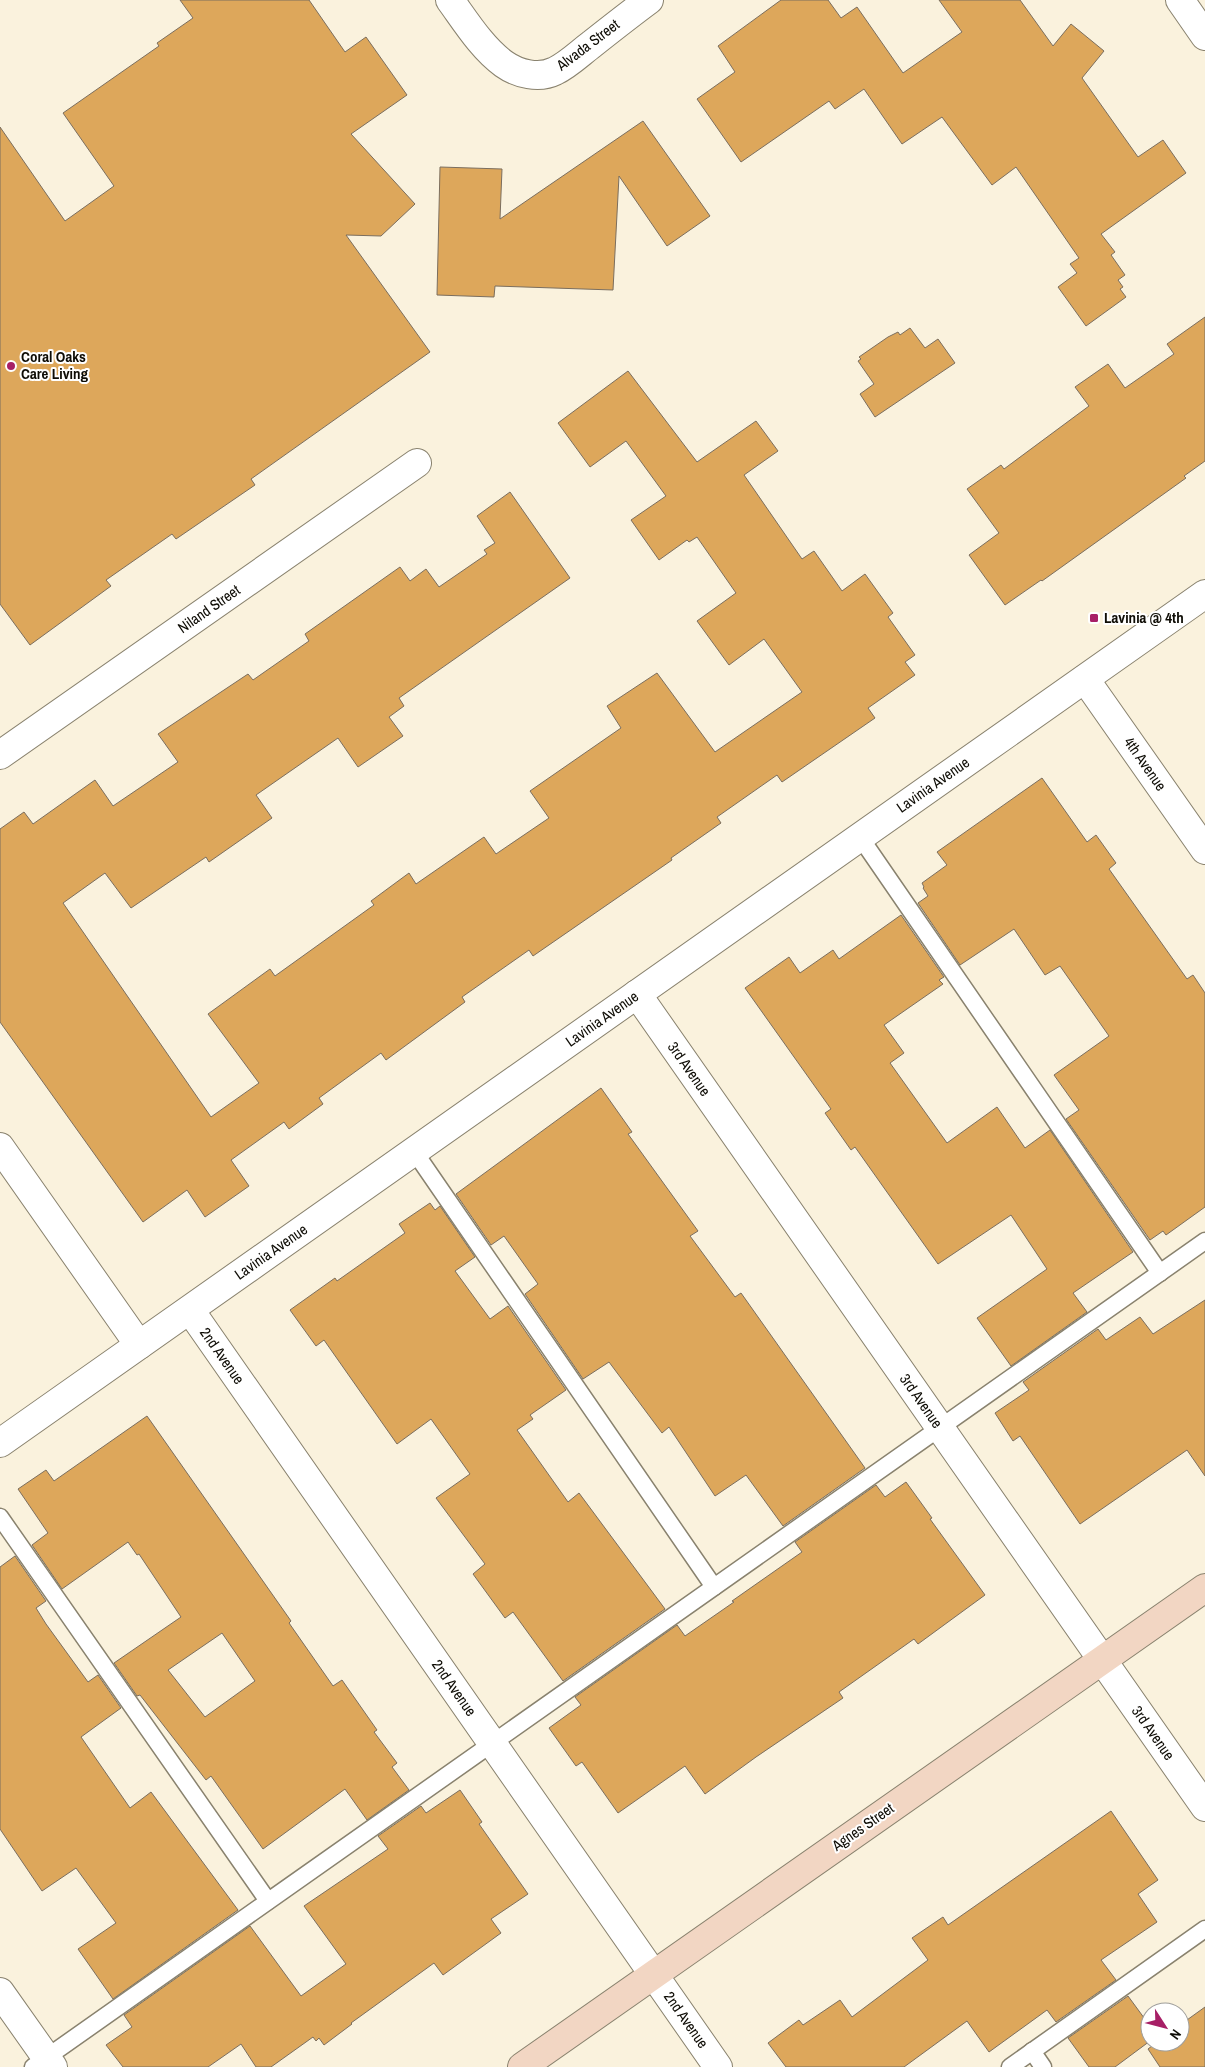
<svg xmlns="http://www.w3.org/2000/svg" width="1205" height="2067" font-family="'Archivo Narrow',sans-serif">
  <style>
    .building { fill: #dda75b; stroke: #7b6e5e; fill-rule: evenodd }
    .lines { fill: none; stroke-linecap: round; stroke-linejoin: round }
    .lane-casing { stroke: #89826e; stroke-width: 19 }
    .street-casing { stroke: #89826e; stroke-width: 30 }
    .secondary-casing { stroke: #89826e; stroke-width: 30 }
    .lane { stroke: #fff; stroke-width: 16 }
    .street { stroke: #fff; stroke-width: 28 }
    .secondary { stroke: #f2d6c3; stroke-width: 28 }
    .poi-dot { fill: #a71f66; stroke: #fff; stroke-width: 2 }
    .labels { text-anchor: middle; stroke-width: 4; stroke-linejoin: round; paint-order: stroke }
    .street-label { font-size: 15px; fill: #0e0c05; stroke: #fff }
    .poi-label { font-size: 15px; font-weight: bold; fill: #0e0c05; stroke: #fff; text-anchor: start }
  </style>
  <rect width="100%" height="100%" fill="#faf2dd"/>
  <g class="building">
    <polygon points="180,0 309,0 345,52 366,37 407,95 351,134 415,204 381,236 346,235 430,352 251,479 255,485 176,539 172,534 106,580 111,586 30,645 0,604 0,127 65,221 114,186 63,113 159,46 157,43 193,18"/>
    <polygon points="781,0 828,0 841,18 857,7 903,73 962,32 939,0 1020,0 1053,46 1071,24 1104,51 1082,78 1138,157 1163,140 1186,173 1101,234 1115,252 1111,255 1125,275 1118,280 1123,287 1120,289 1126,297 1086,326 1058,287 1077,273 1070,264 1079,258 1016,167 992,185 942,117 902,144 864,89 835,109 829,101 741,162 697,99 735,72 718,46"/>
    <polygon points="643,121 710,216 667,246 619,176 613,290 495,286 494,297 437,295 440,167 502,169 500,219"/>
    <polygon points="1205,317 1205,461 1184,476 1186,478 1042,581 1041,580 1005,605 969,555 999,533 967,489 1001,465 1004,469 1089,406 1075,387 1108,364 1125,388 1174,354 1167,344"/>
    <polygon points="910,328 925,348 938,339 955,363 875,417 860,394 874,384 858,361 861,359 859,357 888,337 898,332 900,335"/>
    <polygon points="628,371 697,462 756,421 778,451 744,475 802,559 814,551 842,591 865,574 893,613 888,617 915,655 905,662 915,675 868,708 875,718 782,782 777,775 717,817 721,823 671,858 672,860 533,956 529,950 462,997 465,1002 386,1060 381,1053 319,1098 323,1104 289,1129 284,1122 231,1160 249,1186 205,1217 187,1190 143,1222 0,1022 0,829 24,812 33,824 95,780 113,806 178,762 158,734 248,674 253,680 309,641 305,634 400,567 410,581 426,569 439,587 487,554 484,550 495,543 477,516 510,492 570,578 399,698 404,706 389,717 403,736 358,767 338,738 256,795 272,818 209,862 206,857 131,908 105,873 63,903 211,1117 259,1083 208,1014 270,969 275,976 374,905 371,901 409,873 416,884 484,837 496,854 549,818 530,791 621,728 607,706 657,673 715,752 802,692 764,639 729,665 697,621 736,593 697,537 689,542 687,540 659,560 631,520 666,496 626,441 590,467 558,423"/>
    <polygon points="1042,778 1087,842 1096,835 1116,863 1109,869 1187,979 1193,975 1205,993 1205,1207 1166,1235 1163,1231 1150,1240 1066,1119 1079,1110 1054,1075 1109,1036 1060,966 1045,975 1014,929 960,965 918,903 928,896 923,888 924,887 922,883 947,865 937,852"/>
    <polygon points="901,915 944,977 939,980 943,984 884,1025 904,1053 890,1063 947,1143 997,1107 1025,1148 1050,1130 1133,1252 1073,1293 1087,1312 1011,1366 977,1318 1047,1269 1011,1215 938,1264 855,1147 851,1150 825,1113 831,1109 745,988 789,957 800,973 833,950 839,959"/>
    <polygon points="601,1088 632,1132 628,1134 698,1231 690,1236 735,1297 741,1293 865,1468 783,1526 746,1475 715,1496 669,1427 662,1433 609,1362 583,1379 525,1294 538,1284 504,1236 491,1245 456,1194"/>
    <polygon points="430,1203 435,1210 440,1206 475,1257 455,1271 490,1319 508,1306 566,1390 530,1415 533,1419 517,1430 568,1502 579,1493 665,1609 563,1681 513,1612 505,1618 473,1574 485,1564 436,1498 470,1474 431,1419 397,1444 324,1340 316,1346 290,1310 335,1278 337,1281 405,1233 399,1224"/>
    <polygon points="1205,1300 1205,1476 1187,1450 1080,1524 1020,1436 1013,1441 995,1413 1029,1390 1023,1382 1098,1329 1106,1340 1140,1317 1153,1334"/>
    <path d="M147,1416L291,1621L289,1623L333,1686L342,1680L377,1730L374,1732L397,1763L392,1767L409,1790L367,1820L345,1789L263,1849L211,1776L206,1780L140,1695L137,1696L114,1663L181,1617L139,1554L137,1555L128,1542L62,1589L32,1545L48,1533L18,1489L46,1470L54,1481ZM222,1633L255,1681L205,1717L168,1670Z"/>
    <polygon points="906,1482 932,1518 930,1519 985,1595 918,1644 914,1639 839,1692 843,1698 756,1757 705,1794 685,1766 618,1813 582,1762 576,1766 549,1728 581,1705 575,1697 677,1625 685,1636 734,1602 732,1601 802,1552 795,1542 876,1485 885,1497"/>
    <polygon points="15,1556 46,1601 36,1608 46,1624 88,1682 98,1675 121,1708 81,1737 130,1808 151,1792 238,1910 113,1999 78,1949 116,1923 76,1868 42,1891 0,1829 0,1567"/>
    <polygon points="460,1790 482,1822 479,1824 528,1894 491,1919 501,1933 443,1975 434,1963 351,2023 352,2024 324,2045 319,2038 316,2041 313,2037 271,2067 256,2067 241,2044 208,2067 123,2067 106,2045 132,2027 124,2015 250,1926 301,1996 346,1964 304,1906 388,1849 378,1836 421,1806 426,1813"/>
    <polygon points="1111,1811 1158,1880 1138,1894 1157,1922 1101,1960 1116,1980 1056,2022 1047,2010 989,2052 967,2021 904,2067 786,2067 768,2043 799,2020 803,2025 840,2000 852,2017 928,1960 912,1938 943,1917 948,1925"/>
    <polygon points="1128,1996 1150,2026 1150,2041 1115,2067 1089,2067 1068,2038"/>
    <polygon points="1205,2007 1205,2067 1160,2067 1148,2049 1157,2042 1180,2042 1180,2025"/>
  </g>
  <g class="lines">
    <g class="lane-casing">
      <g id="lane">
        <polyline points="860,837 1160,1273"/>
        <polyline points="414,1151 714,1587"/>
        <polyline points="0,1517 268,1901"/>
        <polyline points="1032,2051 1043,2067"/>
        <polyline points="33,2067 1205,1241"/>
        <polyline points="1010,2067 1205,1929"/>
      </g>
    </g>
    <g class="street-casing">
      <g id="street">
        <path d="M450,0C466,22 482,48 504,64C518,74 539,79 555,71C568,65 580,53 592,44C611,29 630,14 649,0"/>
        <polyline points="1180,0 1205,36"/>
        <polyline points="1085,679 1205,850"/>
        <polyline points="0,755 417,463"/>
        <polyline points="637,994 1205,1807"/>
        <polyline points="0,1147 139,1345"/>
        <polyline points="190,1310 718,2067"/>
        <polyline points="0,1443 1205,594"/>
        <polyline points="0,1992 53,2067"/>
      </g>
    </g>
    <g class="secondary-casing">
      <polyline id="secondary" points="522,2067 1205,1588"/>
    </g>
    <use href="#lane" class="lane"/>
    <use href="#street" class="street"/>
    <use href="#secondary" class="secondary"/>
  </g>
  <g class="poi-dot">
    <circle cx="11" cy="366" r="5"/>
    <rect x="1089" y="613" width="10" height="10" rx="2.5"/>
  </g>
  <g class="labels">
    <g class="street-label">
      <text transform="translate(588 45) rotate(-37)" y="5">Alvada Street</text>
      <text transform="translate(209 609) rotate(-35)" y="5">Niland Street</text>
      <text transform="translate(1145 764) rotate(55)" y="5">4th Avenue</text>
      <text transform="translate(933 785) rotate(-35)" y="5">Lavinia Avenue</text>
      <text transform="translate(602 1019) rotate(-35)" y="5">Lavinia Avenue</text>
      <text transform="translate(689 1069) rotate(55)" y="5">3rd Avenue</text>
      <text transform="translate(271 1252) rotate(-35)" y="5">Lavinia Avenue</text>
      <text transform="translate(222 1356) rotate(55)" y="5">2nd Avenue</text>
      <text transform="translate(921 1401) rotate(55)" y="5">3rd Avenue</text>
      <text transform="translate(454 1688) rotate(55)" y="5">2nd Avenue</text>
      <text transform="translate(1153 1733) rotate(55)" y="5">3rd Avenue</text>
      <text transform="translate(863 1827) rotate(-35)" y="5">Agnes Street</text>
      <text transform="translate(686 2020) rotate(55)" y="5">2nd Avenue</text>
    </g>
    <g class="poi-label">
      <text x="21" y="362">Coral Oaks<tspan x="21" dy="17">Care Living</tspan></text>
      <text x="1104" y="623">Lavinia @ 4th</text>
    </g>
  </g>
  <g transform="translate(1165 2027) rotate(126)"><circle r="24" fill="#ffffff" stroke="#9f9e9b"/>
  <path d="M0-4L9 19L0 12L-9 19Z" fill="#a71f66"/>
  <text y="-8" font-size="14" font-weight="bold" text-anchor="middle" fill="#0e0c05">N</text>
  </g>
</svg>
